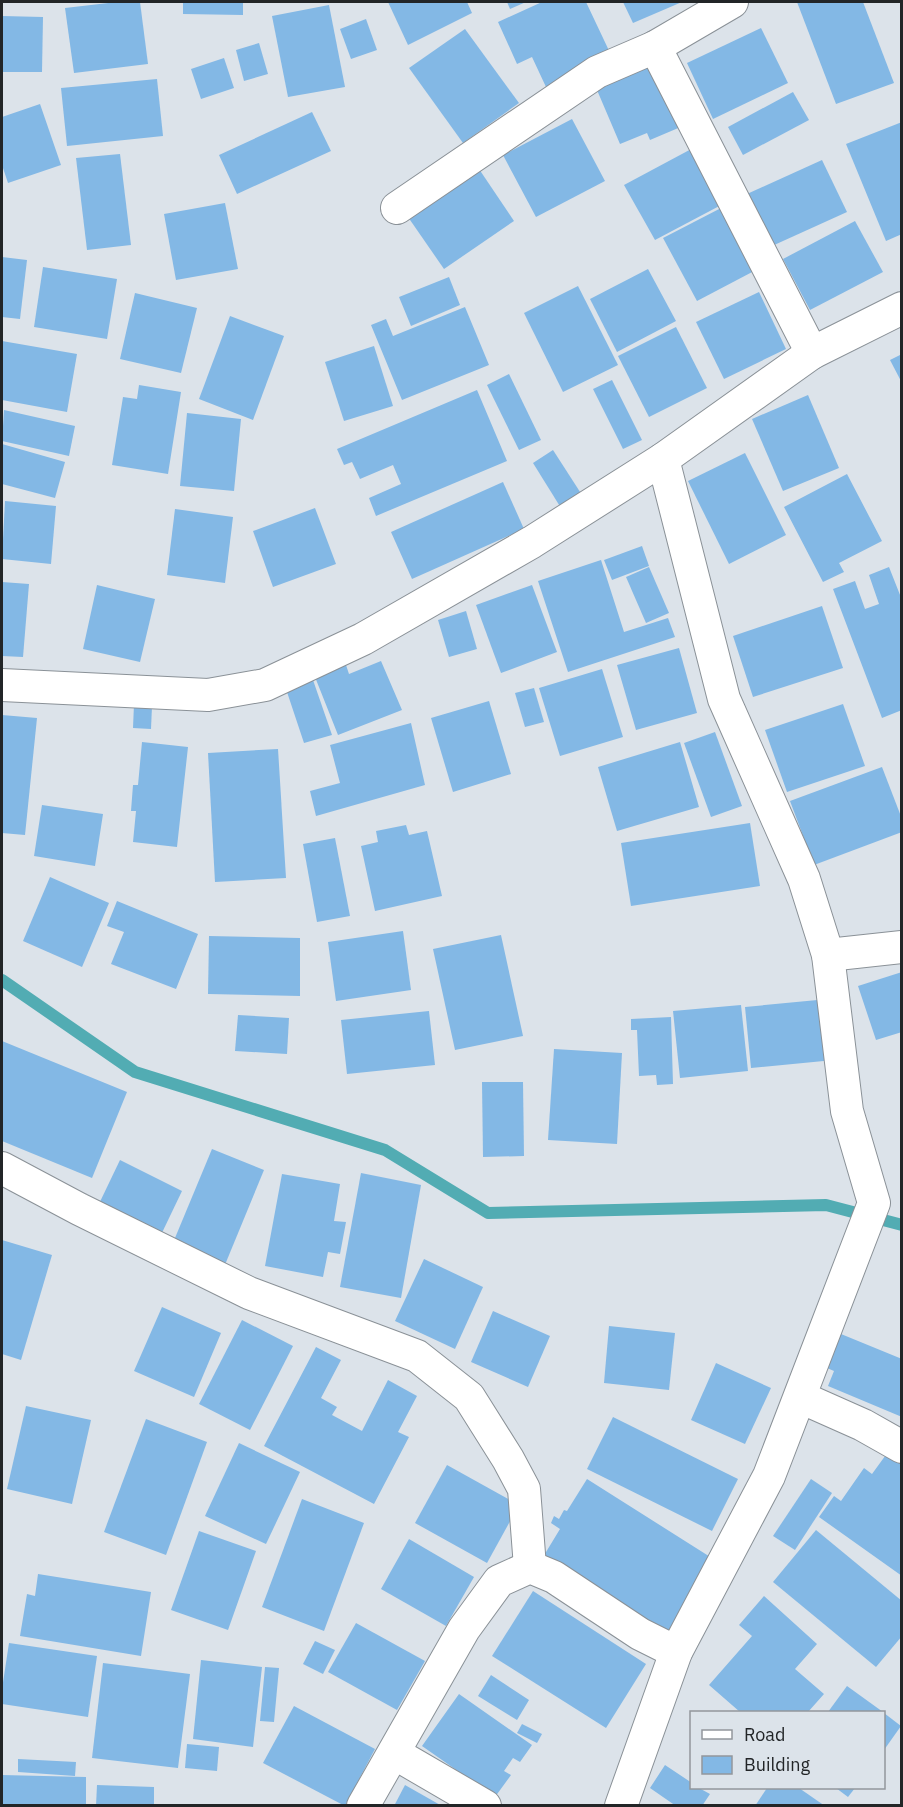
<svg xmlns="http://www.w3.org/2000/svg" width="903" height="1807" font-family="'IBM Plex Sans',sans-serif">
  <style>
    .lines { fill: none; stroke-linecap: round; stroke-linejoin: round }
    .stream { stroke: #52acb3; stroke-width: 12 }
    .building { fill: #83b8e5 }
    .minor-casing { stroke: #8a9197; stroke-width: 34 }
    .minor { stroke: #fff; stroke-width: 32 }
  </style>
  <rect width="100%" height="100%" fill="#dce3ea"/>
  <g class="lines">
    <polyline class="stream" points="2,980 135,1072 385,1150 488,1213 826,1205 902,1225"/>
  </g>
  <g class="building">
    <polygon points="117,2 140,2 148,64 74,73 65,8"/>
    <polygon points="183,2 243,2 243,15 183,14"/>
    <polygon points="388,2 467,2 472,13 408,45"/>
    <polygon points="507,2 526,2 510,9"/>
    <polygon points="542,2 586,2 612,57 546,87 532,57 517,64 498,22"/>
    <polygon points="623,2 682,2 633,23"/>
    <polygon points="797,2 863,2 894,83 836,104"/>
    <polygon points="329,5 345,87 288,97 272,16"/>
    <polygon points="2,16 43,17 42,72 2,72"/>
    <polygon points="366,19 377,50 351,59 340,29"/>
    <polygon points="761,28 788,83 713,119 687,63"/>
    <polygon points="465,29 519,103 463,143 409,68"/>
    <polygon points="259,43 268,74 244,81 236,50"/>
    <polygon points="224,58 234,88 201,99 191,69"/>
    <polygon points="654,58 683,126 650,140 647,133 620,144 594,83"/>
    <polygon points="157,79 163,136 67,146 61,88"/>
    <polygon points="793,92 809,120 743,155 728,127"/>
    <polygon points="40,104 61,165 8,183 2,165 2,117"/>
    <polygon points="312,112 331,151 237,194 219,155"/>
    <polygon points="572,119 605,181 536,217 503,155"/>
    <polygon points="902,122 902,234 886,241 846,144"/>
    <polygon points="695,147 725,203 655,240 624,185"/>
    <polygon points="120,154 131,245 87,250 76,158"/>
    <polygon points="822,160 847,212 772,246 747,194"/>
    <polygon points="479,169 514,221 444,269 408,217"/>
    <polygon points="225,203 238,269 176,280 164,214"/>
    <polygon points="723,207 756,270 697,301 663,238"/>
    <polygon points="855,221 883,272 810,310 783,259"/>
    <polygon points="2,257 27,260 20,319 2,317"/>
    <polygon points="43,267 117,279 107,339 34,327"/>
    <polygon points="648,269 676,321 617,352 590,299"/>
    <polygon points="449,277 460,305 411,326 399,297"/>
    <polygon points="578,286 618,365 563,392 524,313"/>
    <polygon points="759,292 786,349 724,379 696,322"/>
    <polygon points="135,293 197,308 181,373 120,359"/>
    <polygon points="465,307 489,365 402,400 371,325 386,319 393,336"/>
    <polygon points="230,316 284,336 253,420 199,399"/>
    <polygon points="676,327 707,388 649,417 618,356"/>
    <polygon points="2,341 77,354 67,412 2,400"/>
    <polygon points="374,346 393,406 344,421 325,362"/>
    <polygon points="902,354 902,383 890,360"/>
    <polygon points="509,374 541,440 519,450 487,385"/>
    <polygon points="612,380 642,440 623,449 593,389"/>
    <polygon points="139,385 181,392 168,474 112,465 123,397 137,399"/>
    <polygon points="477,390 507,461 376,516 369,498 401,484 393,465 360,479 352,462 344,465 337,449"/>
    <polygon points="808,395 839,468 783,491 752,419"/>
    <polygon points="4,410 75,426 69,456 2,441"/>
    <polygon points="187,413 241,419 234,491 180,486"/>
    <polygon points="2,444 65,462 55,498 2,484"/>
    <polygon points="553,450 582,495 561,508 533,463"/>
    <polygon points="745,453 786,535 729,564 688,481"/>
    <polygon points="847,474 882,541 839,563 844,572 823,582 784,507"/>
    <polygon points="503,482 524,529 412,579 391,532"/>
    <polygon points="5,501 56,506 51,564 2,559"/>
    <polygon points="315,508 336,564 273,587 253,531"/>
    <polygon points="175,509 233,517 225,583 167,575"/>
    <polygon points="642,546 649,566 612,580 604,560"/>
    <polygon points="601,560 624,632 668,618 675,637 568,672 538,581"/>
    <polygon points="649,567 669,613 646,623 626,577"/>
    <polygon points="889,567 902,600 902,710 882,718 833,589 855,581 865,609 879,604 869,575"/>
    <polygon points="2,582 29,584 23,657 2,656"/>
    <polygon points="97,585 155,599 140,662 83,649"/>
    <polygon points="532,585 557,652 501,673 476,605"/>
    <polygon points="822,606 843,668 753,697 733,636"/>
    <polygon points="466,611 477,649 449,657 438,620"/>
    <polygon points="679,648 697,713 636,730 617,665"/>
    <polygon points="381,661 402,710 338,735 315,677 346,665 349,674"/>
    <polygon points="602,669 623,737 560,756 539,688"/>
    <polygon points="313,680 332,735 304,743 286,689"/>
    <polygon points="534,688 544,722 525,727 515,693"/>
    <polygon points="489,701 511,774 453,792 431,718"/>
    <polygon points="134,704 152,706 151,729 133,728"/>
    <polygon points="843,704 865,766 787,792 765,730"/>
    <polygon points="2,715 37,718 25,835 2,833"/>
    <polygon points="411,723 425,785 316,816 310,791 340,783 330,745"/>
    <polygon points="715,732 742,806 711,817 684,743"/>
    <polygon points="142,742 188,747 177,847 133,842 136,811 131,811 133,785 138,785"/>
    <polygon points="680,742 699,807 617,831 598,767"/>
    <polygon points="278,749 286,878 215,882 208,753"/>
    <polygon points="882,767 902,819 902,832 814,865 790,801"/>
    <polygon points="42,805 103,814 95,866 34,856"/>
    <polygon points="750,823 760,886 631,906 621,843"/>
    <polygon points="406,825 409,835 427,831 442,896 375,911 361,846 378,842 376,831"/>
    <polygon points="335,838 350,916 317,922 303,844"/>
    <polygon points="50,877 109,903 82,967 23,941"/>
    <polygon points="117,901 198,934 176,989 111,964 124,932 107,926"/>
    <polygon points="403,931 411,990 336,1001 328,942"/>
    <polygon points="501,935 523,1036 455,1050 433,949"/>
    <polygon points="209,936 300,938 300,996 208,994"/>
    <polygon points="902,972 902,1032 876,1040 858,986"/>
    <polygon points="828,999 834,1060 751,1068 745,1007"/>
    <polygon points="741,1005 748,1071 680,1078 673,1011"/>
    <polygon points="429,1011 435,1065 347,1074 341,1020"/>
    <polygon points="238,1015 289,1018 287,1054 235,1051"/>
    <polygon points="671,1017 673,1084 657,1085 656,1075 639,1076 637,1030 631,1030 631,1019"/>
    <polygon points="2,1041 127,1092 92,1178 2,1141"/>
    <polygon points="554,1049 622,1053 617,1144 548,1140"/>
    <polygon points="482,1082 523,1082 524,1156 483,1157"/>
    <polygon points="212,1149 264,1170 222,1272 170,1250"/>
    <polygon points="120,1160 182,1191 159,1239 97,1208"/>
    <polygon points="361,1173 421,1185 401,1298 340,1287"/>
    <polygon points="282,1174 340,1184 334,1221 346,1222 340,1254 328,1252 323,1277 265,1266"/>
    <polygon points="2,1240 52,1255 21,1360 2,1354"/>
    <polygon points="424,1259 483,1287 455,1349 395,1321"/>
    <polygon points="162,1307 221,1333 194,1397 134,1371"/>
    <polygon points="493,1311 550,1336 528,1387 471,1362"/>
    <polygon points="242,1320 293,1346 250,1430 199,1404"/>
    <polygon points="609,1326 675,1333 669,1390 604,1383"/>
    <polygon points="841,1334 902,1359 902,1417 828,1386 834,1371 827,1368"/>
    <polygon points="316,1347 341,1360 321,1398 337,1407 332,1415 362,1431 388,1380 417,1396 398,1432 409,1437 374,1504 264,1446"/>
    <polygon points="716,1363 771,1388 745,1444 691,1420"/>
    <polygon points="26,1406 91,1420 72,1504 7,1489"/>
    <polygon points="613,1417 738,1479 712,1531 587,1469"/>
    <polygon points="146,1419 207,1442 166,1555 104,1532"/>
    <polygon points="239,1443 300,1472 266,1544 205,1516"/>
    <polygon points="888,1452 902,1462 902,1576 819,1517 834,1496 841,1501 864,1468 872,1474"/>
    <polygon points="447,1465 519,1505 487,1563 415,1523"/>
    <polygon points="587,1479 715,1560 668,1636 543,1557 560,1529 551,1523 554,1516 559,1519 564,1510 567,1511"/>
    <polygon points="811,1479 832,1493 795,1550 773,1536"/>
    <polygon points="302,1499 364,1523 324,1631 262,1607"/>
    <polygon points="816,1530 902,1601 902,1636 876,1667 773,1582"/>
    <polygon points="199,1531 256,1551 228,1630 171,1610"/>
    <polygon points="409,1539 474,1577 446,1626 381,1589"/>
    <polygon points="38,1574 151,1592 141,1656 20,1636 27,1594 35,1596"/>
    <polygon points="533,1591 646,1664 606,1728 492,1656"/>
    <polygon points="764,1596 817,1644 795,1669 824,1694 808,1712 740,1712 709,1685 752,1636 739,1625"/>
    <polygon points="356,1623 425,1661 397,1710 328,1672"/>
    <polygon points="315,1641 335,1650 323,1674 303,1664"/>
    <polygon points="9,1643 97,1656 88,1717 2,1704 2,1689"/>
    <polygon points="201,1660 262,1667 253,1747 193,1739"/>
    <polygon points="103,1663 190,1674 178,1768 92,1758"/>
    <polygon points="265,1667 279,1668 274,1722 260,1721"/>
    <polygon points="491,1675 529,1700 517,1720 478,1696"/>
    <polygon points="847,1686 883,1712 828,1712"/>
    <polygon points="459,1694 532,1745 520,1762 513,1758 504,1771 511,1775 495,1797 422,1746"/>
    <polygon points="294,1706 375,1749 345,1806 263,1763"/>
    <polygon points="884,1713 901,1726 884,1750"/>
    <polygon points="522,1724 542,1734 537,1743 517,1733"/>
    <polygon points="187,1744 219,1747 217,1771 185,1768"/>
    <polygon points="18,1759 76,1762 75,1776 18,1772"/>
    <polygon points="665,1765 692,1783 692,1788 699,1788 710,1794 702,1806 676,1806 650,1788"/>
    <polygon points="2,1775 86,1777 86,1806 2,1806"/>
    <polygon points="97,1785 154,1787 154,1806 96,1806"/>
    <polygon points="405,1785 442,1806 394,1806"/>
    <polygon points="767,1788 799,1788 825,1806 755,1806"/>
    <polygon points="836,1788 855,1788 848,1797"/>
  </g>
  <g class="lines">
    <g class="minor-casing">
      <g id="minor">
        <polyline points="655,47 812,353"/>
        <polyline points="397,208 597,72 655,47 732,2"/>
        <polyline points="2,685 208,695 265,685 363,639 532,542 663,459 812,353 902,308"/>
        <polyline points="828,955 902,947"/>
        <polyline points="2,1168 79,1209 249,1293 417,1356 469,1397 508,1459 524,1489 530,1567"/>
        <polyline points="800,1397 863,1425 902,1447"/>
        <polyline points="394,1753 485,1806"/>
        <polyline points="363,1806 464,1629 499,1581 530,1567 554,1577 640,1634 676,1652"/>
        <polyline points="621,1806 676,1652 769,1476 874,1203 847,1111 828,955 804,879 724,699 663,459"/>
      </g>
    </g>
    <use href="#minor" class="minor"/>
  </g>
  <rect width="903" height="1807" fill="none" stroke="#222527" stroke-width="6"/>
  <rect x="690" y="1711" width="195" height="78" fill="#dce3ea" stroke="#92979c" stroke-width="1.5"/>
  <rect x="702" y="1730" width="30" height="9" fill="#ffffff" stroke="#92979c" stroke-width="1.5"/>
  <text x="744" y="1741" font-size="18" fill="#222527">Road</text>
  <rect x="702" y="1756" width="30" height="18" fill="#83b8e5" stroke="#92979c" stroke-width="1.5"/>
  <text x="744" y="1771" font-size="18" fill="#222527">Building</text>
</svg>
